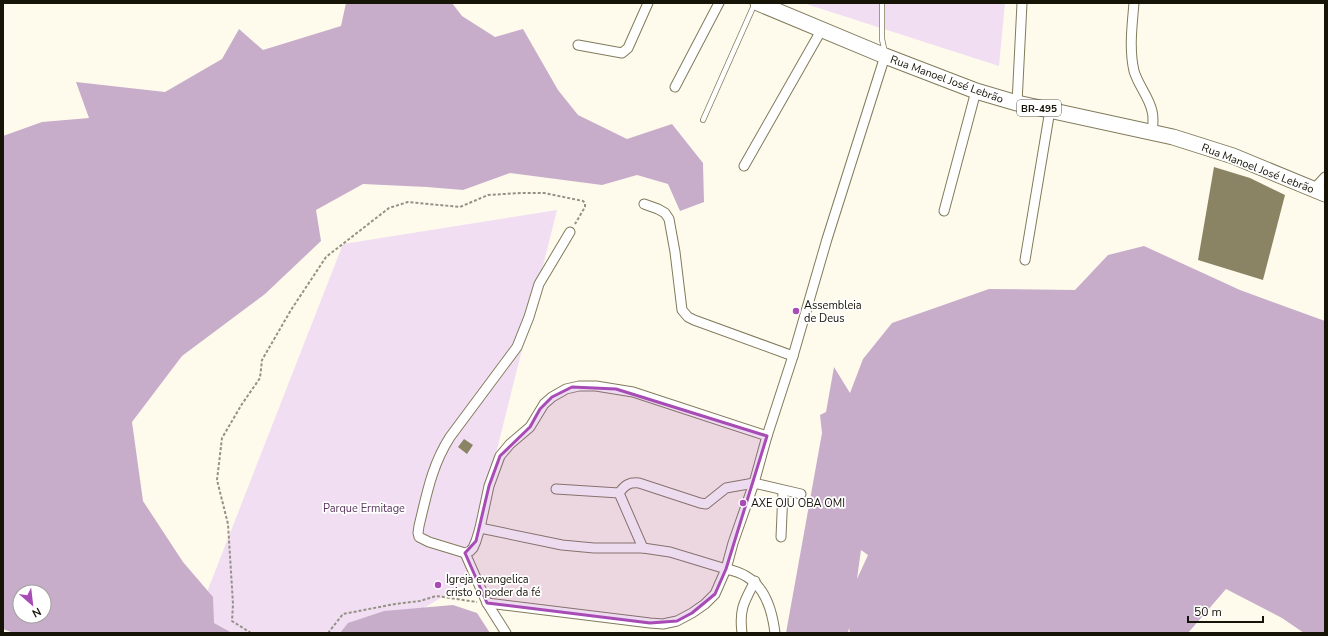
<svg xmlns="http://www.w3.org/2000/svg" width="1328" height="636" font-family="'Nunito Sans',sans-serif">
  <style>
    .green { fill: #f1def3 }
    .forest { fill: #c7adca; fill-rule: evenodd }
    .building { fill: #8b8464 }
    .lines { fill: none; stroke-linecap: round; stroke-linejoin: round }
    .service-casing { stroke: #817b5b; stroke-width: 6 }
    .minor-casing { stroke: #817b5b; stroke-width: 11 }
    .primary-casing { stroke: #817b5b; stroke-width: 17 }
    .path { stroke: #959285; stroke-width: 2; stroke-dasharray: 3 2; stroke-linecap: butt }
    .service { stroke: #fff; stroke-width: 4.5 }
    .minor { stroke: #fff; stroke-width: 9 }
    .primary { stroke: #fff; stroke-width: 15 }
    .marked { fill: #a74bb5; fill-opacity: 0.2; stroke: #a74bb5; stroke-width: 3; stroke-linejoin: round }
    .poi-dot { fill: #a74bb5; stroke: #fff; stroke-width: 1.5 }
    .labels { text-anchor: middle; stroke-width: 3.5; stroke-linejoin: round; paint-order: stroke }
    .shield { fill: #fff; stroke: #5c5a51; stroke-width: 1 }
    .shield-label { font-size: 10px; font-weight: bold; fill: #161307 }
    .street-label { font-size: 11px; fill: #161307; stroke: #fff }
    .poi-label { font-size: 11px; fill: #161307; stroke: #fff; text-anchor: start }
    .park-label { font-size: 11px; fill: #5a365f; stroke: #fff }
  </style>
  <rect width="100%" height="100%" fill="#fefbed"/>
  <g class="green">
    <polygon points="803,3 1005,3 999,66"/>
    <polygon points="557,210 463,585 381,633 191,633 343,244"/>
  </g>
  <g class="forest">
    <path d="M346,3H452L462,16L495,37L523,29L558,90L578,115L627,139L672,124L703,163L704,202L680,211L668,184L637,175L602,185L510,173L463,190L427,187L363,184L316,210L321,241L265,294L182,356L132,422L143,501L183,562L213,597L214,623L232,633H14L3,629V136L42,122L89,118L76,82L165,92L222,59L239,29L263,50L341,26ZM20,592H44V616H20Z"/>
    <path d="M1144,246L1240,290L1325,321V633H1304L1282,618L1226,589L1188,633H850L849,628L848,633H786L822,433L820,415L826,412L834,367L850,393L863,359L892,323L989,289L1075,290L1108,255ZM861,550L868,555L857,579Z"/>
    <polygon points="453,605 477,613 490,633 340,633 348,623 384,611"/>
  </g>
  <g class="building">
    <polygon points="1214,167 1250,178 1285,195 1263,280 1198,260"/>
    <polygon points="464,439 473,445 467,454 458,447"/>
  </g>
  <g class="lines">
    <g class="service-casing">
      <g id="service">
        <polyline points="882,3 882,39 885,53"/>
        <polyline points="703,120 755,3"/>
      </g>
    </g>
    <g class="minor-casing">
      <g id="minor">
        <path d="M1134,3C1132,26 1129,49 1134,71C1138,85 1149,97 1152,111C1154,118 1153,125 1152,133"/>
        <polyline points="578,45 622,53 628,48 648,3"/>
        <polyline points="675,87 719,3"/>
        <polyline points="1017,103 1022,3"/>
        <polyline points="744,166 822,29"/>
        <polyline points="1313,190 1325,177"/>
        <polyline points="644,204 658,209 665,213 669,219 675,252 682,310 688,317 694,320 793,356"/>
        <polyline points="944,211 976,91"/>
        <path d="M570,232L539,284L529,317L517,347L450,437C432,465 427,493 419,526L418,533L419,537L429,542L465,553L470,551L473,548L476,541L480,528L489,486L500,456L510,444L530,427L544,404L552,397L566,389L579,386H596L633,392L767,436"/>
        <polyline points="1025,260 1050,110"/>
        <polyline points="556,489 619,493"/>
        <path d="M480,528L562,545L594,548H643L670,552L726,569C760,575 771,601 775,633"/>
        <polyline points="781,537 783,491"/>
        <path d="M643,548L619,493C625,485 629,482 639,483L700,503L706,504L726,488L754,483L801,494"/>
        <polyline points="465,553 487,603 506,633"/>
        <polyline points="487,603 650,623 663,624 677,621 692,613 705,604 715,594 726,569 733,543 754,483 767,436 793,356 827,239 885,56"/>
        <path d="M742,633C739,609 744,602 755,581"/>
      </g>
    </g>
    <g class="primary-casing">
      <polyline id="primary" points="758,3 885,56 976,91 1017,103 1173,137 1233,156 1325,194"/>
    </g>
    <g class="path">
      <polyline points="251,633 232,621 233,604 228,524 217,480 222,438 242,404 260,378 262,360 291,310 326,257 389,208 408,202 460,207 488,195 520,193 544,193 583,201 585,203 585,207 575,224"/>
      <polyline points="328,633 343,614 395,604 420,601 436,596 477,602"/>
    </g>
    <use href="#service" class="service"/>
    <use href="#minor" class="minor"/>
    <use href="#primary" class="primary"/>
  </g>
  <path class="marked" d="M572,387L616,389L767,436L726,569L715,594L692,613L677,621L650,623L487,603L465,553L476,541L489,486L500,456L530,427L540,409L552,397Z"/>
  <g class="poi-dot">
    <circle cx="796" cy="311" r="4"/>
    <circle cx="743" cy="503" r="4"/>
    <circle cx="438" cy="585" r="4"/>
  </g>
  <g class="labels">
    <rect class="shield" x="1017" y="100" width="44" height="16" rx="3"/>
    <g class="shield-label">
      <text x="1039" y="112">BR-495</text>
    </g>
    <g class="street-label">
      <text transform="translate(947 79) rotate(20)" y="4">Rua Manoel José Lebrão</text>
      <text transform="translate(1258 168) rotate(21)" y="4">Rua Manoel José Lebrão</text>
    </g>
    <g class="poi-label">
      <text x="804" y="309">Assembleia<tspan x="804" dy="13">de Deus</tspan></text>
      <text x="751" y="507">AXE OJU OBA OMI</text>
      <text x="446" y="583">Igreja evangelica<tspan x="446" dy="13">cristo o poder da fé</tspan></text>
    </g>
    <g class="park-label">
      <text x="364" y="512">Parque Ermitage</text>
    </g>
  </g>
  <rect width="1328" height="636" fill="none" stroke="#161307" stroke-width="8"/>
  <g transform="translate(32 604) rotate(152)"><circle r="19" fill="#ffffff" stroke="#a2a19c"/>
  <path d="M0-3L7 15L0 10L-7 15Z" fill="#a74bb5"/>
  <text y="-6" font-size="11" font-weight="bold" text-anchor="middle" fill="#161307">N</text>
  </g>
  <path d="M1188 616v6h75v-6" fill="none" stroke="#161307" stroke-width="2"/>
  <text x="1194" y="616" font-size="12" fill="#161307" stroke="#ffffff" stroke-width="3" paint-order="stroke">50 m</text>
</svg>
